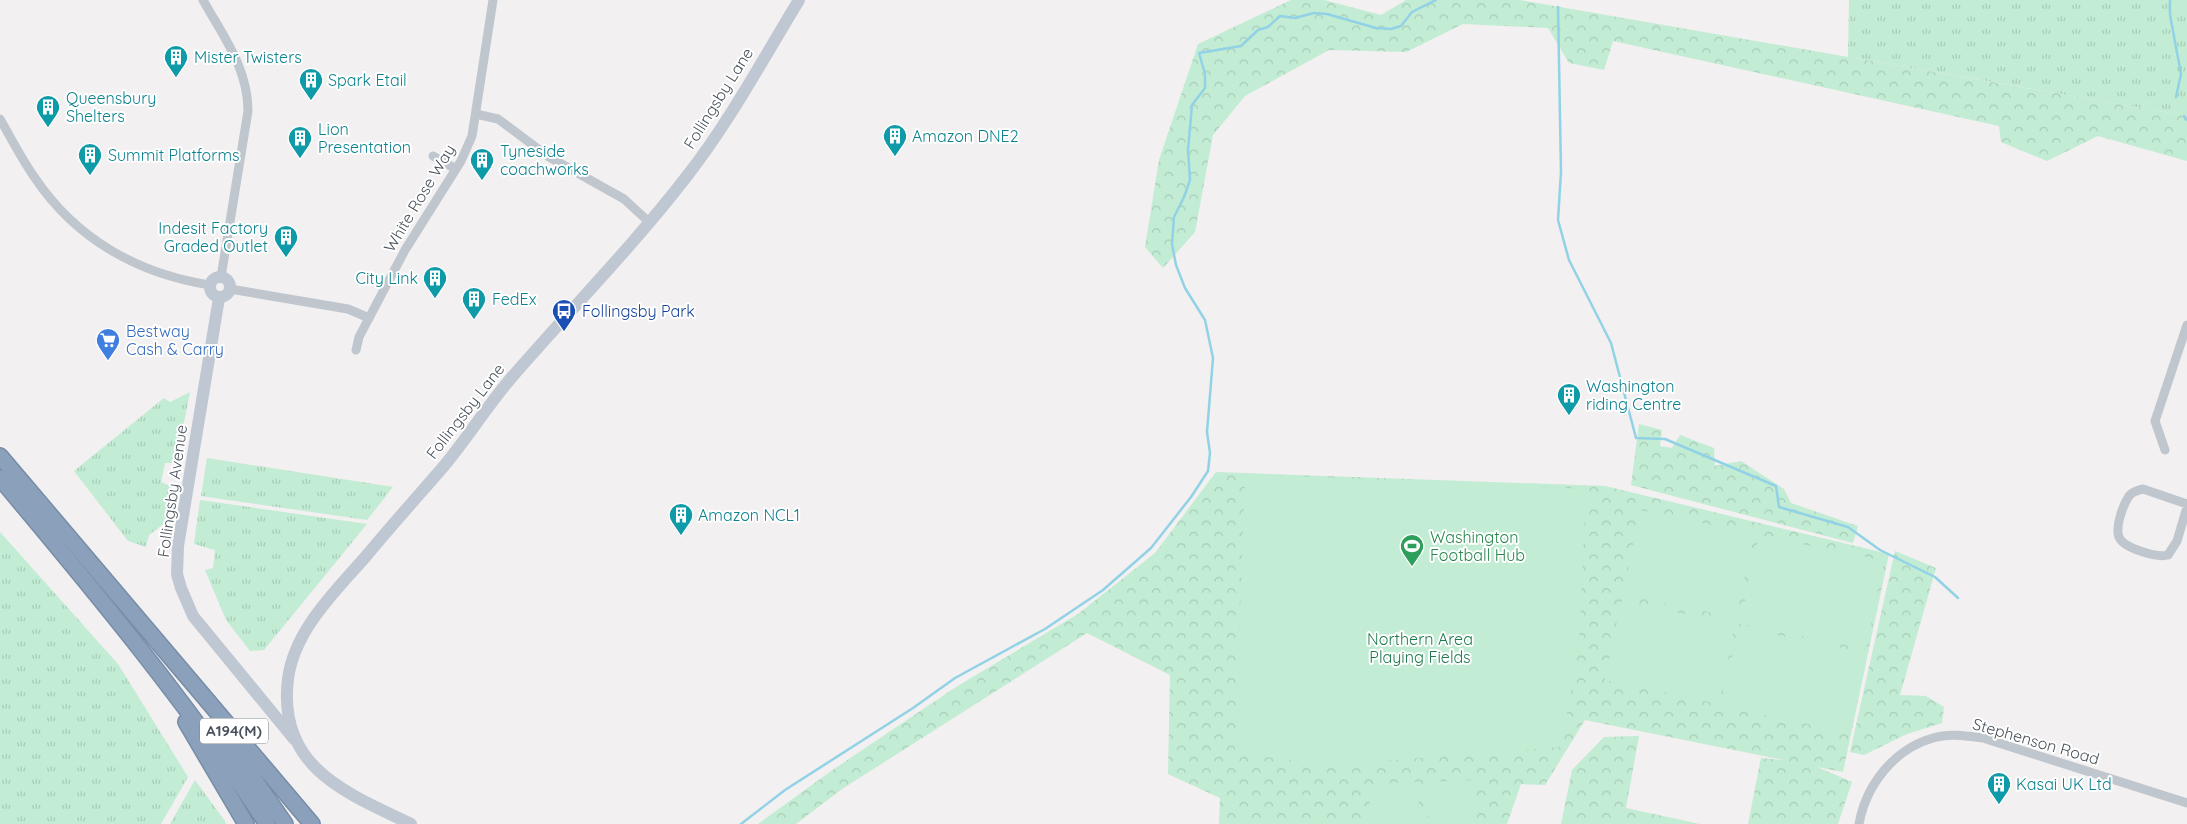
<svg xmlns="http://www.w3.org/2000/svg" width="2187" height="824" font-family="Quicksand,sans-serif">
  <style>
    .grass { fill: url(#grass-tufts) }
    .forest { fill: url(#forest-crowns) }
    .pitch { fill: #c2ecd3 }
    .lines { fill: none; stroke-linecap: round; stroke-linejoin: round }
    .stream { stroke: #92d2e6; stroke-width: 2.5 }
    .highway-casing { stroke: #768ca7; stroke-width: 18 }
    .street { stroke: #bfc6cd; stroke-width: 9 }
    .secondary { stroke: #bfc7d2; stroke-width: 12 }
    .highway { stroke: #8ba1bb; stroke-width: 15 }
    .labels { text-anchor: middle; stroke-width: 4; stroke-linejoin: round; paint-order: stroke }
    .shield { fill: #fff; stroke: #80868d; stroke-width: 1 }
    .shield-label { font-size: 15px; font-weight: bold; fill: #49525c }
    .culture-label { font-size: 16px; fill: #0d838f; stroke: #fff; text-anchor: start }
    .street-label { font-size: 16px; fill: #49525c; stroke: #fff }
    .transit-label { font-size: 16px; fill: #164399; stroke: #fff; text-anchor: start }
    .shop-label { font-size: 16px; fill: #366cbe; stroke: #fff; text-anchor: start }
    .leisure-label { font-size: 16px; fill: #27864d; stroke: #fff; text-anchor: start }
    .park-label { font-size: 16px; fill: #1e794e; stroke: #fff }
  </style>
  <defs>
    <pattern id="grass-tufts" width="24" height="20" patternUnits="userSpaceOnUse" patternTransform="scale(1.25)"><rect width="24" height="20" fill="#c2ecd3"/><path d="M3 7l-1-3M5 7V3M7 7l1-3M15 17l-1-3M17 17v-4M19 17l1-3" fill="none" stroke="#a8ccb8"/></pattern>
    <pattern id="forest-crowns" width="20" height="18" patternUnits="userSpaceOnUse" patternTransform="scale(1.25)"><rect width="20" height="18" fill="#c2ecd3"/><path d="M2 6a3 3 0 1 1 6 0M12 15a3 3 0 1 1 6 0" fill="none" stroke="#a8ccb8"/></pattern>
  </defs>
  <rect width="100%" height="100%" fill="#f2f0f0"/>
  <g class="grass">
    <polygon points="1849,0 2187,0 2187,116 1848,57"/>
    <polygon points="190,392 176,463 165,463 161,482 170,486 166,522 149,535 146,547 128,541 74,471 164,398 170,402"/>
    <polygon points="207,458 393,487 367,520 201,496"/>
    <polygon points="200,500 367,524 264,650 250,651 226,620 205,570 213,568 215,550 194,544"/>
    <polygon points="0,532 118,664 188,777 161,824 0,824"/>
    <polygon points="195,780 225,821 226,824 170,824"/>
  </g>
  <g class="forest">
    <polygon points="1291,0 1324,0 1381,15 1406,0 1520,0 2187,116 2187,161 2098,136 2047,161 2001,142 1999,126 1613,41 1604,70 1569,63 1548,28 1463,24 1406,52 1329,50 1245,96 1213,135 1195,232 1163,268 1145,247 1159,160 1198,44"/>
    <polygon points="1639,424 1662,430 1660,446 1672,448 1680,435 1714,448 1715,466 1741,461 1784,489 1791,503 1858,526 1853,543 1631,485"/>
    <polygon points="1216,472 1605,486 1889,554 1843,772 1817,767 1852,782 1838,824 1748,824 1761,758 1784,760 1585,720 1545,785 1521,784 1507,824 1219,824 1220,798 1168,774 1170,675 1087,633 842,789 796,824 758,824 834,769 956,687 1078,614 1155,553"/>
    <polygon points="1895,551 1936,568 1900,695 1926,696 1944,707 1942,723 1907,734 1864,755 1850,752"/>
    <polygon points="1639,736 1626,808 1700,824 1561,824 1572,770 1604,737"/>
  </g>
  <g class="pitch">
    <polygon points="1245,474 1586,489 1579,646 1561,747 1329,765 1235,753"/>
    <polygon points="1640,510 1754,534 1736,618 1623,594"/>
    <polygon points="1759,535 1884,561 1866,649 1740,624"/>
    <polygon points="1621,601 1735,624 1719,704 1605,680"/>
    <polygon points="1738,627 1867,653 1851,733 1722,706"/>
    <polygon points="1475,780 1477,824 1428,824 1426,782"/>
    <polygon points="1418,782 1419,824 1370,824 1369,784"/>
    <polygon points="1356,819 1357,824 1269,824 1269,823"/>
  </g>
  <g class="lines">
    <g class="stream">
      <polyline points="2170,0 2170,15 2181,74 2176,97"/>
      <polyline points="1558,7 1561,172 1558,220 1569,260 1611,343 1636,438 1665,439 1776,486 1779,507 1848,527 1880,550 1935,577 1958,598"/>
      <polyline points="2184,116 2187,120"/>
      <polyline points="741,824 785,790 913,708 955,678 1045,629 1103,590 1151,548 1191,497 1208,471 1210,453 1207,432 1213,358 1205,320 1185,288 1176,265 1172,244 1174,217 1184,197 1190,180 1188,150 1192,105 1205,88 1205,74 1199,53 1241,46 1258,30 1268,27 1280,16 1295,18 1314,13 1327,14 1376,28 1391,29 1401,26 1412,12 1436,0"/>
    </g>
    <g class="highway-casing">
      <g id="highway">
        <polyline points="0,456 312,824"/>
        <path d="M0,478C94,590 187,702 267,824"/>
        <polyline points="186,722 246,824"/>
        <polyline points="216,724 285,824"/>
      </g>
    </g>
    <g class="street">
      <path d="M203,0C223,36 248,68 248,111L221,277"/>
      <polyline points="476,114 498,119 549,157 624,199 649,222"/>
      <path d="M0,119C11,138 22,160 35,178C76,239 138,274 210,285"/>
      <polyline points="433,156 456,169"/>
      <polyline points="230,289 348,309 369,318"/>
      <polyline points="356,350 359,337 405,250 461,161 472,136 493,0"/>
      <polyline points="2165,450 2155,421 2187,325"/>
      <path d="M2187,504L2143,489C2138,490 2132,492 2129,496C2123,505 2115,527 2119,537C2123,548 2157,558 2168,555L2177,541L2187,507"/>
      <path d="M1859,824C1866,785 1894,749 1933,738C1949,733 1967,736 1983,738L2187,803"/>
    </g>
    <g class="secondary">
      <circle cx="220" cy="287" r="10"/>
      <polyline points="219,298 178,546 177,574 181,588 193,616 294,739"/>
      <path d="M411,824C346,793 277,767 288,679C294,630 336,591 367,555C392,525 418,496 444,466C468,437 488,405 512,377C570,310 633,246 687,176C730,121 763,59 799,0"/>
    </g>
    <use href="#highway" class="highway"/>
  </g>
  <defs>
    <g id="building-pin" transform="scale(1.25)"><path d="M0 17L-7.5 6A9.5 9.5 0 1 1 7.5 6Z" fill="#0f9aa8" stroke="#fff"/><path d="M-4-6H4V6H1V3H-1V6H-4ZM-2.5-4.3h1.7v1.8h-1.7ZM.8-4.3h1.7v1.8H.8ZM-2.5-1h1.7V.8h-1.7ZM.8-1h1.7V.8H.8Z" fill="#fff"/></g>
    <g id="bus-pin" transform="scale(1.25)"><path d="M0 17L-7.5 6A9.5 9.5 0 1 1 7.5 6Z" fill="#1a4fb4" stroke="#fff"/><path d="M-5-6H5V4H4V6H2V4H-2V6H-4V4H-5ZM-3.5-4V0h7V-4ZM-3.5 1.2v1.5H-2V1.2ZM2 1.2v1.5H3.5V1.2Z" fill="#fff"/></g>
    <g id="supermarket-pin" transform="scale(1.25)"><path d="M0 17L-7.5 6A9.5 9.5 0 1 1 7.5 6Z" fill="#3f7fe0" stroke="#fff"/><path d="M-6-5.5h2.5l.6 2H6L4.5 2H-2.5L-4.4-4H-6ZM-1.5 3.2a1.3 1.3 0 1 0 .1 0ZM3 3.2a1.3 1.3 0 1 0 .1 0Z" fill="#fff"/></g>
    <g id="stadium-pin" transform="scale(1.25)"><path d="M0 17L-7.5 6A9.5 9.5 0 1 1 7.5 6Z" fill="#2e9e5b" stroke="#fff"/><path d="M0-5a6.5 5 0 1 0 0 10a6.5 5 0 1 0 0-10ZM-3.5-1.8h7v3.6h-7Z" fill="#fff"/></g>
  </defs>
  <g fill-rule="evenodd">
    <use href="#building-pin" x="176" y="57"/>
    <use href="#building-pin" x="311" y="80"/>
    <use href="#building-pin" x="48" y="107"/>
    <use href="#building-pin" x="895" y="136"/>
    <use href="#building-pin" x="300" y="138"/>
    <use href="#building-pin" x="90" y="155"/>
    <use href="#building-pin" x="482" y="160"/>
    <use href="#building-pin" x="286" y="237"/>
    <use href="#building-pin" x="435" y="278"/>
    <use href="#building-pin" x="474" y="299"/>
    <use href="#bus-pin" x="564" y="311"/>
    <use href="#supermarket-pin" x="108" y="340"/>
    <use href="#building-pin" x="1569" y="395"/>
    <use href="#building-pin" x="681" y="515"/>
    <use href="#stadium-pin" x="1412" y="546"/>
    <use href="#building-pin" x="1999" y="784"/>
  </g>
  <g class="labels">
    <rect class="shield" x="200" y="718.5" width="68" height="25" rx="4"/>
    <g class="shield-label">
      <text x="234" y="736">A194(M)</text>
    </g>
    <g class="culture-label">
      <text x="194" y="63">Mister Twisters</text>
      <text x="328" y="86">Spark Etail</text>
      <text x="66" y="104">Queensbury<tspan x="66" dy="18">Shelters</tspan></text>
      <text x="318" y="135">Lion<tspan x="318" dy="18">Presentation</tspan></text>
      <text x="912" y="142">Amazon DNE2</text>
      <text x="500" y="157">Tyneside<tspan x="500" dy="18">coachworks</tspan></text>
      <text x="108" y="161">Summit Platforms</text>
      <text x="268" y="234" text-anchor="end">Indesit Factory<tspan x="268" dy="18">Graded Outlet</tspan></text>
      <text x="418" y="284" text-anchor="end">City Link</text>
      <text x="492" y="305">FedEx</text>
      <text x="1586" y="392">Washington<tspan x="1586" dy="18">riding Centre</tspan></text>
      <text x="698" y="521">Amazon NCL1</text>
      <text x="2016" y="790">Kasai UK Ltd</text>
    </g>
    <g class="street-label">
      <text transform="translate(718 98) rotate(-58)" y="6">Follingsby Lane</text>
      <text transform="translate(419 198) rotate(-59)" y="6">White Rose Way</text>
      <text transform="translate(465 411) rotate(-52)" y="6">Follingsby Lane</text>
      <text transform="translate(172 491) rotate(-82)" y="6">Follingsby Avenue</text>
      <text transform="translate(2036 741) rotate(16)" y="6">Stephenson Road</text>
    </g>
    <g class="transit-label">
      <text x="582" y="317">Follingsby Park</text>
    </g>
    <g class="shop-label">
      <text x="126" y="337">Bestway<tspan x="126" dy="18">Cash &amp; Carry</tspan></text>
    </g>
    <g class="leisure-label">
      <text x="1430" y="543">Washington<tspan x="1430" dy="18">Football Hub</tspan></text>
    </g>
    <g class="park-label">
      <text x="1420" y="645">Northern Area<tspan x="1420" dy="18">Playing Fields</tspan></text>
    </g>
  </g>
</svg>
